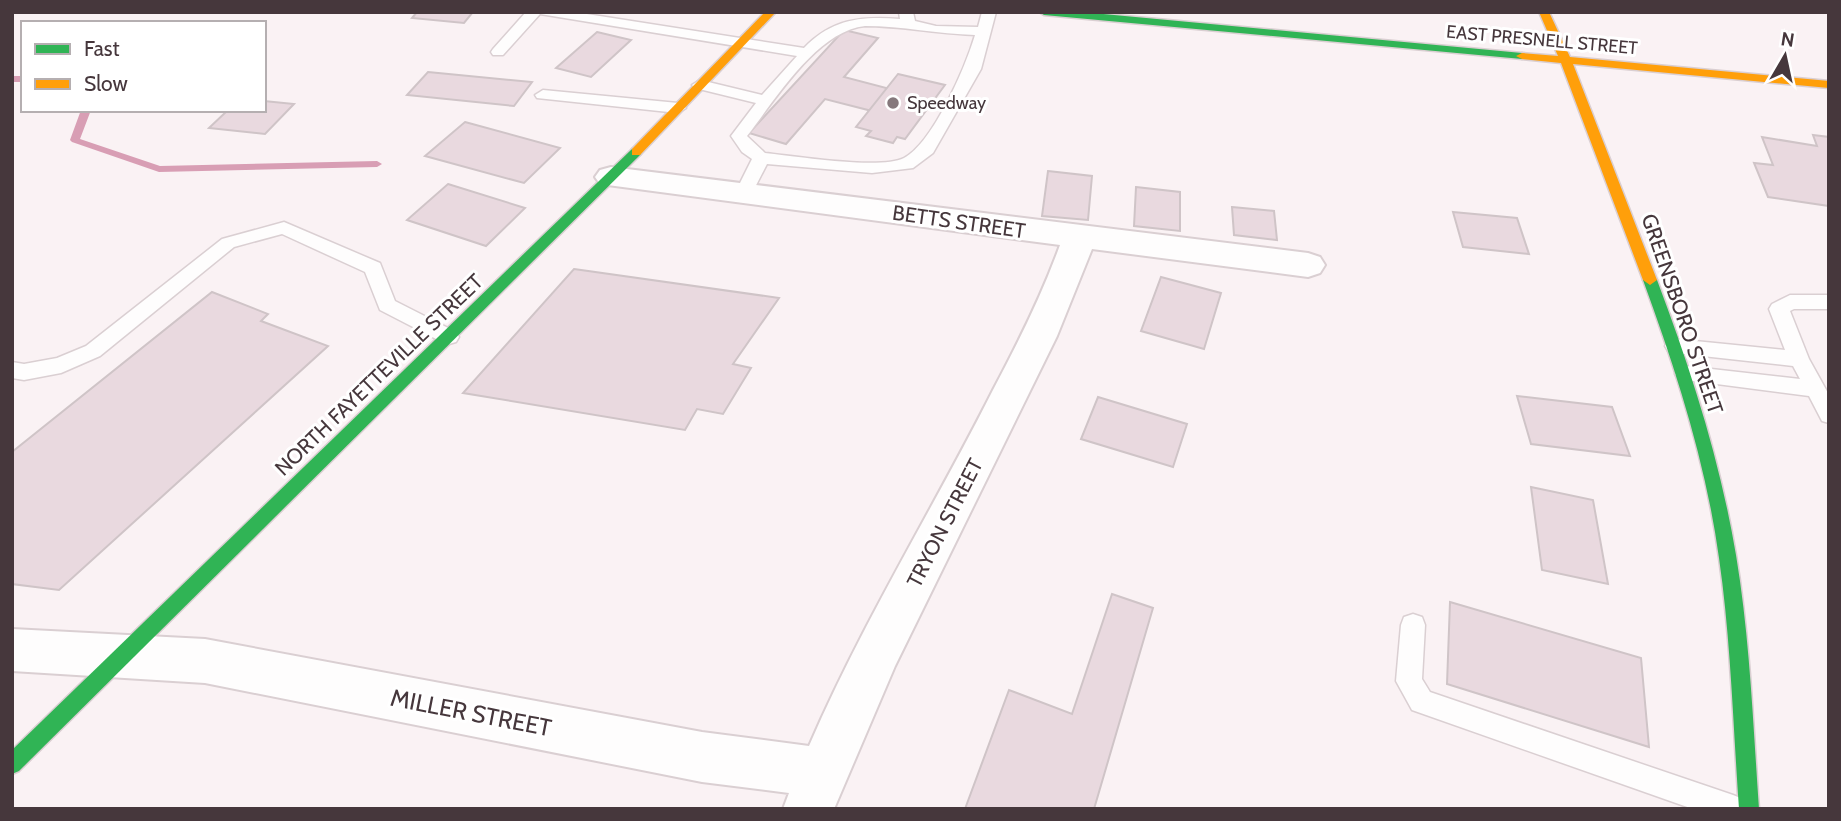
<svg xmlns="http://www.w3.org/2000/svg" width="1841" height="821" font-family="Cabin,sans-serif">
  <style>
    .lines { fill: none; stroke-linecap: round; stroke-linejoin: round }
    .stream { fill: #d89eb4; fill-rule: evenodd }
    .building { fill: #e9d9df; stroke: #cfc4c7; stroke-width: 2 }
    .lane-casing { stroke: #dacfd2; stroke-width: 3 }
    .street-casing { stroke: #dacfd2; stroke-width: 4 }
    .fast-casing { stroke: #dacfd2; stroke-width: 3 }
    .slow-casing { stroke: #dacfd2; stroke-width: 3 }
    .lane { fill: #fefdfd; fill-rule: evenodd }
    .street { fill: #fefdfd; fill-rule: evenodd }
    .fast { fill: #30b455; fill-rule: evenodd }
    .slow { fill: #ff9f0a; fill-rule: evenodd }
    .poi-dot { fill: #85787c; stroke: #fff; stroke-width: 2.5 }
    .labels { text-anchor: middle; stroke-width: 6; stroke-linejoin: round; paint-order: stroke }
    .far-street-label { font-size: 18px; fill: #46373c; stroke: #fff }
    .far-poi-label { font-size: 18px; fill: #46373c; stroke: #fff; text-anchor: start }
    .street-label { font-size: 21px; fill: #46373c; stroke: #fff }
    .near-street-label { font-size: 24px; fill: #46373c; stroke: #fff }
  </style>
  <rect width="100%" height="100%" fill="#faf2f4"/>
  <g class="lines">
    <g class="stream">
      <rect x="12" y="76" width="11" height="6"/>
      <polygon points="81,110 91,110 80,139 160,166 377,161 382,164 377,167 159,172 72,142 70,140"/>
    </g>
  </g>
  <g class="building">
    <polygon points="417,12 473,12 464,23 412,18"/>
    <polygon points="844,30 878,38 844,77 894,90 876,112 825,99 786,144 749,133"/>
    <polygon points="597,32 631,40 591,77 556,68"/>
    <polygon points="428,72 532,82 514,106 407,95"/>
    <polygon points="898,74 945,85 905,139 897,137 893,143 866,136 871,131 856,127"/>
    <polygon points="264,101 294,104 265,134 209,128 228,110 264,110"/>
    <polygon points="465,122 560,148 524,183 425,156"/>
    <polygon points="1813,135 1829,137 1829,206 1768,197 1754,163 1773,165 1762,137 1817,146"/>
    <polygon points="1048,171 1092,176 1088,220 1042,216"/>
    <polygon points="448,184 525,208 486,246 407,220"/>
    <polygon points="1136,187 1180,192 1180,231 1134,226"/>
    <polygon points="1232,207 1274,211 1277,240 1234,235"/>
    <polygon points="1453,212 1517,218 1529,254 1463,247"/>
    <polygon points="574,269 779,298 733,364 751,368 723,414 697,409 685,430 463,393"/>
    <polygon points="1161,277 1221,293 1204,349 1141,331"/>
    <polygon points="212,292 268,314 261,321 328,346 59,590 12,584 12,452"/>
    <polygon points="1517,396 1612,407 1630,456 1531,444"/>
    <polygon points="1098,397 1187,424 1173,467 1081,439"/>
    <polygon points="1531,487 1593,500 1608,584 1542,570"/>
    <polygon points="1112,594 1153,608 1094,809 965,809 1009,690 1072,714"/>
    <polygon points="1450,602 1641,658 1649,747 1447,684"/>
  </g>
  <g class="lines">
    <g class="lane-casing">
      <g id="lane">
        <path d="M526,12H574L804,48C832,19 861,16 900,19L899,12H913L915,21L936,26L978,27L982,12H996L981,69L933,153L913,168L872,173L767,164L750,197L744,199L735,193L752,159L742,152L731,136L756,103L695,88L692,85L700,80L762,95L797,56L540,14L503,55H493L491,52L493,49ZM865,26C902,26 938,34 975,35C966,66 933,143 904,158C880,170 795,156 765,153L747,136C775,100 817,31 865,26Z"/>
        <polygon points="543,90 678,103 686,108 678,113 537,98 535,95"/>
        <polygon points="284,222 380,263 395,301 456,332 459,337 456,342 449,344 442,342 380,310 365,272 282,234 234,247 100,356 61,373 24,380 12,378 12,362 24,364 57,358 86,346 222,239"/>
        <polygon points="1790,295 1829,295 1829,309 1794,309 1790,311 1809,359 1829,395 1829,423 1822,421 1809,396 1678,379 1675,374 1678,369 1685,366 1800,379 1793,366 1675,353 1668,351 1665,346 1668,341 1675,339 1785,350 1769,309 1772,304"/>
        <polygon points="1413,614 1422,617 1425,625 1422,679 1430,692 1733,795 1743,799 1747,809 1693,809 1412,710 1396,681 1401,625 1404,617"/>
      </g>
    </g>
    <g class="street-casing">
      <path id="street" d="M611,167L1308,253L1320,257L1325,265L1320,273L1308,277L1092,249L1057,336L895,666L834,809H783L789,793L702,782L205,683L12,671V629L205,639L702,732L809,746C862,623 933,509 993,390C1018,343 1042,295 1060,245L600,184L595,177L600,170Z"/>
    </g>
    <g class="fast-casing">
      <g id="fast">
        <polygon points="1039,12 1082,12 1522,53 1528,56 1522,59 1044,15"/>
        <polygon points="636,148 642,152 640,155 19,771 12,774 12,750 632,149"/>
        <path d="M1650,275L1657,280C1691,370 1720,460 1736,555C1750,639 1753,724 1759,809H1739C1733,725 1731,641 1719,558C1706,463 1676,370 1643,280Z"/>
      </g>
    </g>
    <g class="slow-casing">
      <g id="slow">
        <polygon points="765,12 776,12 640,155 632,155 632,149"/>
        <polygon points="1539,12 1549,12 1570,57 1829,81 1829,88 1573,64 1657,280 1650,285 1643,280 1561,63 1522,59 1516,56 1522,53 1558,56"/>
      </g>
    </g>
    <use href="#lane" class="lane"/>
    <use href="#street" class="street"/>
    <use href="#fast" class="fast"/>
    <use href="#slow" class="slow"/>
  </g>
  <circle class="poi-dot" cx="893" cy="103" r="7"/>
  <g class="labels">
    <g class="far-street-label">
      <text transform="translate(1542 40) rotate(5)" y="6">EAST PRESNELL STREET</text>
    </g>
    <g class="far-poi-label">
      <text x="907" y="109">Speedway</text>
    </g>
    <g class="street-label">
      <text transform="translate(959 222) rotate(8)" y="7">BETTS STREET</text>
      <text transform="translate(1682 314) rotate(71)" y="7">GREENSBORO STREET</text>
      <text transform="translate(379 375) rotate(-44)" y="7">NORTH FAYETTEVILLE STREET</text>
      <text transform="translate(945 523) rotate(-63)" y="7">TRYON STREET</text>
    </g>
    <g class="near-street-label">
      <text transform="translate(471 713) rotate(11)" y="8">MILLER STREET</text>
    </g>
  </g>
  <rect width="1841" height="821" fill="none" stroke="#46373c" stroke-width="28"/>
  <rect x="21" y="21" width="245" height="91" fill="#ffffff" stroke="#b5afb1" stroke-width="2"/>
  <rect x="35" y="44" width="35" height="10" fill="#30b455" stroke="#b5afb1" stroke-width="2"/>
  <text x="84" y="56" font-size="21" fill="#46373c">Fast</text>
  <rect x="35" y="79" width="35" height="10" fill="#ff9f0a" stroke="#b5afb1" stroke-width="2"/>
  <text x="84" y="91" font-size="21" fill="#46373c">Slow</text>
  <g transform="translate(1785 56) rotate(9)" stroke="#ffffff" stroke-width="5" paint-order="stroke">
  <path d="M0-5L12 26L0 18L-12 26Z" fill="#46373c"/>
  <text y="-10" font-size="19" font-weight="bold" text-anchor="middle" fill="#46373c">N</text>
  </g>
</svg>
